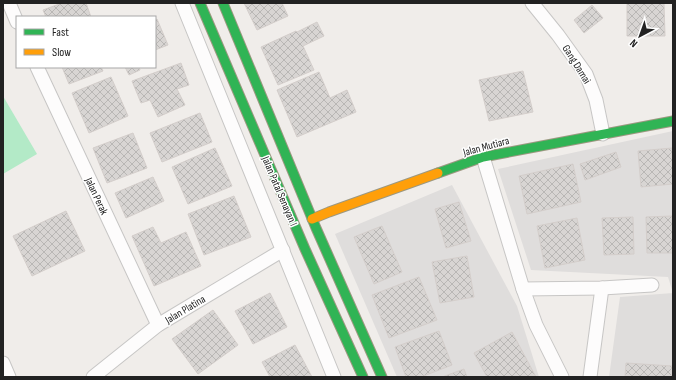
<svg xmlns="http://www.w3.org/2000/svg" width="676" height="380" font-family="'Sofia Sans Condensed',sans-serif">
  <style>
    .residential { fill: #dfdddc }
    .pitch { fill: #b3eac7 }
    .building { fill: url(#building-cross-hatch); stroke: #d4cecb }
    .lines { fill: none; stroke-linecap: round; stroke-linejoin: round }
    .street-casing { stroke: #c7c6c5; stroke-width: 15 }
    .fast-casing { stroke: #9c9880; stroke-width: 11 }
    .slow-casing { stroke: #9c9880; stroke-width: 11 }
    .street { stroke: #fdfcfc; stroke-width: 13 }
    .fast { stroke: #30b455; stroke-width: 9 }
    .slow { stroke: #ff9f0a; stroke-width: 9 }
    .labels { text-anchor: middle; stroke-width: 3; stroke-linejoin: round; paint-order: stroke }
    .street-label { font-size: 11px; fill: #222; stroke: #fff }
  </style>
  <defs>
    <pattern id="building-cross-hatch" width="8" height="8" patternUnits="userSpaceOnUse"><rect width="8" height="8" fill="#d8d5d3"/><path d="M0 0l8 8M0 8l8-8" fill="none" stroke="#b9b7b5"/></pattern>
  </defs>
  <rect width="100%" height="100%" fill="#f0edea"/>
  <g class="residential">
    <polygon points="673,131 673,377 609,377 620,297 673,293 668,277 531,270 498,169"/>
    <polygon points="452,185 517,306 539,377 397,377 335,234"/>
  </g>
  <polygon class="pitch" points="3,96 37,154 3,174"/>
  <g class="building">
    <polygon points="62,3 86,3 91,17 46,17 43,10"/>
    <polygon points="244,3 282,3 288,16 257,30"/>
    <polygon points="627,3 664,3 665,36 627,36"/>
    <polygon points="592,5 603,18 584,33 574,20"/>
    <polygon points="157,19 168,45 155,50 155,20"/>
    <polygon points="317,22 324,36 303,46 314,70 278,85 261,47 296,31 297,32"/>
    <polygon points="181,63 189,85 177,89 185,105 158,117 150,100 141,103 132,81"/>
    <polygon points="62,67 101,67 103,71 69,84"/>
    <polygon points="125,67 139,67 140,70 129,75"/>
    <polygon points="523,71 533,112 489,121 479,80"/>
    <polygon points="319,72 330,98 347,90 356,112 297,137 277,90"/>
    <polygon points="111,77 128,116 89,133 72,93"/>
    <polygon points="200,113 212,142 162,162 150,133"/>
    <polygon points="133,133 147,168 107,183 93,148"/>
    <polygon points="215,148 232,186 188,204 172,167"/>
    <polygon points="672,148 673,184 641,187 638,151"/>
    <polygon points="616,152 621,167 585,180 580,164"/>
    <polygon points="573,164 581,202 527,214 519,176"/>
    <polygon points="153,177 164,201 126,218 115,193"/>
    <polygon points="234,196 251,237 204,255 188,214"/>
    <polygon points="459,202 471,241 446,248 435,209"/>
    <polygon points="66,211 85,251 32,276 13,236"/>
    <polygon points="672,216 673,253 647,253 646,217"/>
    <polygon points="633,217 634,254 604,255 602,218"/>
    <polygon points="577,218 585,260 545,268 537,226"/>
    <polygon points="382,226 402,272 374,284 354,237"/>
    <polygon points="153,227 161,243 186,232 201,266 154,286 132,236"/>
    <polygon points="467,256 474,297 440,303 432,262"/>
    <polygon points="419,277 437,320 389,338 372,295"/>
    <polygon points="270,293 287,327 253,344 235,311"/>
    <polygon points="213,310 238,345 198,374 172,339"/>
    <polygon points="439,331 452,365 421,377 406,377 395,347"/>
    <polygon points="512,332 536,377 487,377 474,353"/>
    <polygon points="295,345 312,377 270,377 262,362"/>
    <polygon points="626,363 672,366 672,377 625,377"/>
    <polygon points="464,369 467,377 442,377"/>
  </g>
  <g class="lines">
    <g class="street-casing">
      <g id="street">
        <polyline points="9,3 17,22"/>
        <polyline points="182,3 334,377"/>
        <polyline points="532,3 558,35 586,74 596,100 603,134"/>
        <polyline points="37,67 158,325"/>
        <polyline points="483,157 523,289 602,288 652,285"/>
        <polyline points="523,289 536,325 562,377"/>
        <polyline points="3,363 9,377"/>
        <polyline points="93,377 158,325 283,250"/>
        <polyline points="590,377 602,288"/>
      </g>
    </g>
    <g class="fast-casing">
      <g id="fast">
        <polyline points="200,3 305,249 363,377"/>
        <polyline points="223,3 316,228 382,377"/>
        <polyline points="438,173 483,157 673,121"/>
      </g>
    </g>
    <g class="slow-casing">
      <polyline id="slow" points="312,219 329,212 438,173"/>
    </g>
    <use href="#street" class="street"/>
    <use href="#fast" class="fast"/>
    <use href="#slow" class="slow"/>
  </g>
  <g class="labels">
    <g class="street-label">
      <text transform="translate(577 64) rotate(58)" y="4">Gang Damai</text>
      <text transform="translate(486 146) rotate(-15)" y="4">Jalan Mutiara</text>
      <text transform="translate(280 191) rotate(67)" y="4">Jalan Patal Senayan I</text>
      <text transform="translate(97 196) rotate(65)" y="4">Jalan Perak</text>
      <text transform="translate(185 309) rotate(-31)" y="4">Jalan Platina</text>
    </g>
  </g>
  <rect width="676" height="380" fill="none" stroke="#222222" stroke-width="8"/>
  <rect x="16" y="16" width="140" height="52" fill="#ffffff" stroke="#a7a7a7"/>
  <rect x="24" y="29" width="20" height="6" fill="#30b455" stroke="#a7a7a7"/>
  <text x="52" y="36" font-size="12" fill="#222222">Fast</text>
  <rect x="24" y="49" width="20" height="6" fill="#ff9f0a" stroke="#a7a7a7"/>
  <text x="52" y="56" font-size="12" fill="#222222">Slow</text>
  <g transform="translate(640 36) rotate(221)" stroke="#ffffff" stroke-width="3" paint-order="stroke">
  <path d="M0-3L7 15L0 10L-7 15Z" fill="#222222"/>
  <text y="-6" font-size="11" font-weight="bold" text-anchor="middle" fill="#222222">N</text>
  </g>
</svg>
